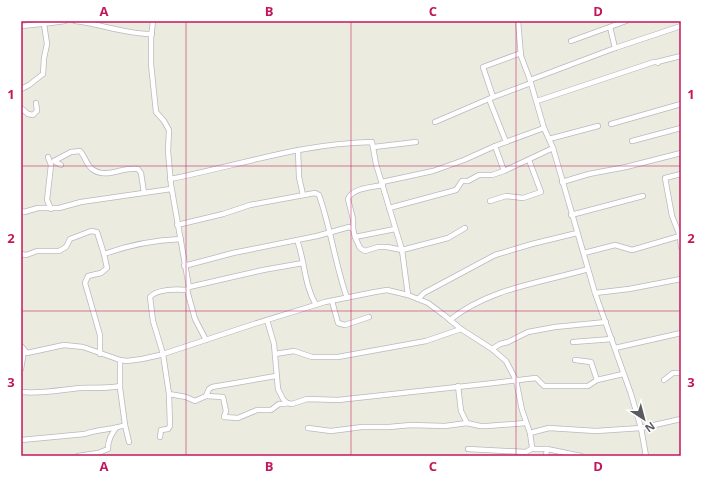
<svg xmlns="http://www.w3.org/2000/svg" width="702" height="477" font-family="'Open Sans',sans-serif">
  <style>
    .lines { fill: none; stroke-linecap: round; stroke-linejoin: round }
    .minor-casing { stroke: #b8b9bf; stroke-width: 6 }
    .minor { stroke: #fff; stroke-width: 4.5 }
    .grid { fill: none; stroke: #c2185b; stroke-width: 1; stroke-opacity: 0.55 }
    .neatline { fill: none; stroke: #c2185b; stroke-width: 1.5 }
    .grid-label { font-size: 13px; text-anchor: middle; font-weight: bold; fill: #c2185b }
  </style>
  <rect width="100%" height="100%" fill="#ecebe0"/>
  <g class="lines">
    <g class="minor-casing">
      <g id="minor">
        <path d="M75,21C101,24 125,34 152,34"/>
        <polyline points="153,21 151,38 151,64 156,112 164,121 169,130 168,151 171,185 189,287 187,290 195,319 206,340"/>
        <polyline points="518,21 521,56 530,80"/>
        <polyline points="47,22 50,23 65,21"/>
        <polyline points="21,26 50,23"/>
        <polyline points="610,27 615,48"/>
        <polyline points="571,41 626,21"/>
        <polyline points="657,62 681,56"/>
        <polyline points="21,89 29,85 43,74 44,58 47,44 44,24"/>
        <polyline points="493,97 483,67 521,53"/>
        <polyline points="489,99 506,142"/>
        <polyline points="537,101 654,62 657,62 658,63"/>
        <polyline points="21,108 28,114 33,115 37,111 36,103"/>
        <polyline points="435,122 491,98 531,83"/>
        <polyline points="611,124 681,104"/>
        <polyline points="549,139 598,126"/>
        <polyline points="632,141 681,128"/>
        <polyline points="374,147 416,142"/>
        <polyline points="298,150 299,177 303,195"/>
        <polyline points="48,157 51,165 47,200 51,209"/>
        <path d="M61,165L54,161L71,152L80,151C85,156 86,164 92,169C107,180 122,166 138,169L141,173L144,193"/>
        <polyline points="504,171 495,146 544,128"/>
        <polyline points="681,174 665,178 672,216 680,236 681,247"/>
        <path d="M170,179C237,166 303,143 372,142L376,164L402,250L408,295"/>
        <polyline points="382,182 433,171 464,160 495,146"/>
        <polyline points="562,182 589,174 626,167 681,153"/>
        <polyline points="490,201 506,196 523,198 541,192 529,160"/>
        <polyline points="389,208 456,190 462,181 468,181 479,175 492,175 504,171 553,148"/>
        <polyline points="21,211 24,212 38,208 59,208 81,202 171,189"/>
        <polyline points="571,215 643,196"/>
        <path d="M177,225L223,214L250,205L315,193L319,195C331,229 335,264 347,298"/>
        <path d="M353,229V219L348,199C352,188 373,187 383,185"/>
        <polyline points="355,237 360,248 365,251 378,247 387,247 402,250 448,238 465,228"/>
        <path d="M297,240C305,261 304,285 316,305"/>
        <polyline points="584,253 615,245 632,250 680,236"/>
        <polyline points="21,254 26,255 37,251 59,251 66,247 70,239 91,231 97,232 104,254"/>
        <polyline points="184,266 233,253 317,236 349,227 353,229 355,237 395,229"/>
        <polyline points="189,287 263,270 303,263"/>
        <path d="M187,290C177,289 156,289 150,297L153,321L163,354L169,394L186,397L195,401L206,396L209,389L212,387L276,376"/>
        <polyline points="595,293 629,289 681,279"/>
        <polyline points="418,299 424,293 495,255 532,244 577,233"/>
        <polyline points="332,301 338,323 345,325 369,317"/>
        <polyline points="267,320 274,344 278,389 283,399 287,403 292,404 307,399 338,400 494,383 536,378 544,386 588,386 597,380 623,374"/>
        <path d="M450,320C489,288 541,283 588,269"/>
        <polyline points="573,342 612,339"/>
        <polyline points="21,346 27,353 64,345 83,347 120,360 127,361 142,359 160,355 254,324 325,302 375,292 387,290 408,295 428,303 444,315 461,329 492,349 506,361 516,380 522,410 530,433 532,447 531,449 547,449 581,456"/>
        <polyline points="615,348 681,333"/>
        <polyline points="492,349 500,344 508,342 528,332 555,327 606,322"/>
        <path d="M100,354V335L85,283L88,276L101,273L107,268L104,254C129,245 154,240 181,239"/>
        <polyline points="275,354 294,351 312,357 338,357 426,341 461,329"/>
        <polyline points="120,360 120,388 125,425 129,442"/>
        <polyline points="575,360 591,362 597,380"/>
        <polyline points="21,369 24,351"/>
        <polyline points="664,380 673,373 681,373"/>
        <polyline points="458,386 461,411 467,423"/>
        <path d="M21,392C42,394 60,390 80,388C94,387 107,389 120,386"/>
        <polyline points="206,396 223,397 226,411 224,417 238,418 257,410 271,410 279,404 284,404 287,403"/>
        <polyline points="308,428 331,431 362,427 389,427 411,425 445,426 467,423 480,426 487,426 526,423"/>
        <polyline points="530,433 549,428 596,431 641,428 681,419"/>
        <polyline points="160,437 161,430 168,429 170,426 169,394"/>
        <path d="M21,440L85,434C98,429 112,430 125,425"/>
        <polyline points="468,449 526,452 531,449"/>
        <path d="M78,456L98,453L108,449C108,440 111,435 116,428"/>
        <polyline points="546,456 547,449"/>
        <polyline points="646,456 641,428 631,394 595,293 553,148 544,128 530,80 615,48 681,26"/>
      </g>
    </g>
    <use href="#minor" class="minor"/>
  </g>
  <path class="grid" d="M186,21V456M351,21V456M516,21V456M21,166H681M21,311H681"/>
  <rect width="702" height="477" fill="none" stroke="#ffffff" stroke-width="44"/>
  <g transform="translate(644 419) rotate(144)" stroke="#ffffff" stroke-width="3" paint-order="stroke">
  <path d="M0-3L7 15L0 10L-7 15Z" fill="#595b61"/>
  <text y="-6" font-size="11" font-weight="bold" text-anchor="middle" fill="#595b61">N</text>
  </g>
  <rect x="22" y="22" width="658" height="433" class="neatline"/>
  <g class="grid-label">
    <text x="104" y="16">A</text>
    <text x="269" y="16">B</text>
    <text x="433" y="16">C</text>
    <text x="598" y="16">D</text>
    <text x="11" y="99">1</text>
    <text x="691" y="99">1</text>
    <text x="11" y="243">2</text>
    <text x="691" y="243">2</text>
    <text x="11" y="387">3</text>
    <text x="691" y="387">3</text>
    <text x="104" y="471">A</text>
    <text x="269" y="471">B</text>
    <text x="433" y="471">C</text>
    <text x="598" y="471">D</text>
  </g>
</svg>
